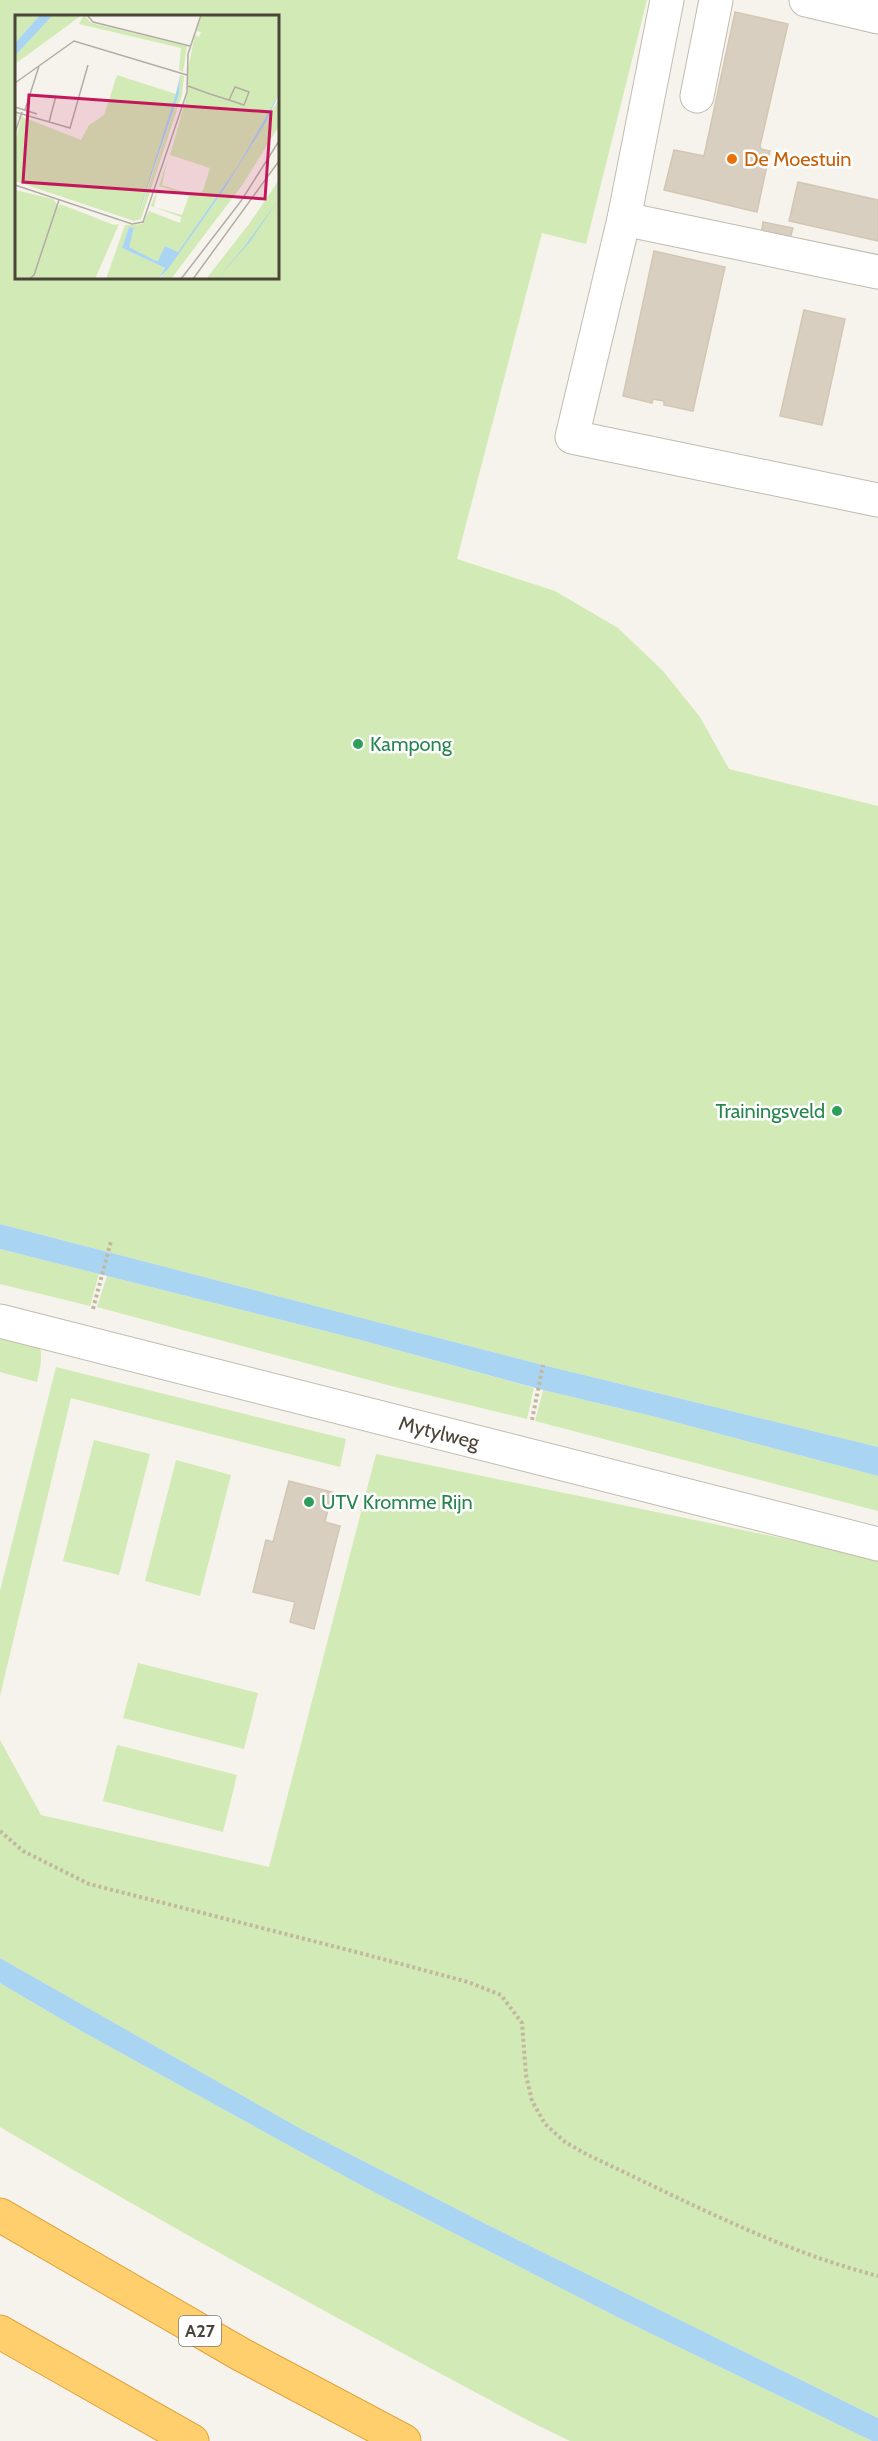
<svg xmlns="http://www.w3.org/2000/svg" width="878" height="2441" font-family="Cabin,sans-serif">
  <style>
    .green { fill: #d2eab5; fill-rule: evenodd }
    .water { fill: #a9d4f2 }
    .building { fill: #d8cfc1; stroke: #d3c7b4; stroke-width: 1.5 }
    .lines { fill: none; stroke-linecap: round; stroke-linejoin: round }
    .minor-casing { stroke: #c2bbae; stroke-width: 35 }
    .highway-casing { stroke: #e0a43c; stroke-width: 35 }
    .path { stroke: #c4b79f; stroke-width: 4; stroke-dasharray: 3 3; stroke-linecap: butt }
    .minor { stroke: #fff; stroke-width: 33 }
    .highway { stroke: #ffcf6e; stroke-width: 33 }
    .food-dot { fill: #e8710a; stroke: #fff; stroke-width: 2 }
    .leisure-dot { fill: #2e9e5b; stroke: #fff; stroke-width: 2 }
    .labels { text-anchor: middle; stroke-width: 5; stroke-linejoin: round; paint-order: stroke }
    .shield { fill: #fff; stroke: #817c74; stroke-width: 1.5 }
    .shield-label { font-size: 18px; font-weight: bold; fill: #4b4439 }
    .food-label { font-size: 20px; fill: #c56008; stroke: #fff; text-anchor: start }
    .leisure-label { font-size: 20px; fill: #27864d; stroke: #fff; text-anchor: start }
    .street-label { font-size: 20px; fill: #4b4439; stroke: #fff }
    .inset-road { fill: none; stroke: #b2ada4; stroke-width: 1.5 }
    .view { fill: #c2185b; fill-opacity: 0.15; stroke: #c2185b; stroke-width: 3 }
    .inset-edge { fill: none; stroke: #4b4439; stroke-width: 3 }
  </style>
  <rect width="100%" height="100%" fill="#f6f3ec"/>
  <g class="green">
    <path d="M0,0H647L586,244L542,233L457,559L555,591L618,628L663,671L700,717L729,769L878,806V1447L543,1365L0,1224ZM16,16H278V278H16Z"/>
    <polygon points="0,1249 99,1274 90,1306 0,1284"/>
    <polygon points="107,1276 357,1339 534,1388 527,1419 395,1387 97,1307"/>
    <path d="M0,1331C39,1345 48,1337 37,1382L0,1372Z"/>
    <polygon points="56,1367 346,1439 340,1467 71,1398 0,1696 0,1591"/>
    <polygon points="543,1390 656,1417 878,1476 878,1511 535,1421"/>
    <polygon points="94,1440 150,1454 119,1575 63,1561"/>
    <polygon points="376,1454 878,1558 878,2418 484,2223 303,2130 0,1958 0,1740 41,1815 269,1867"/>
    <polygon points="176,1460 231,1475 200,1596 145,1581"/>
    <polygon points="138,1663 258,1693 244,1749 123,1718"/>
    <polygon points="117,1745 237,1775 223,1832 103,1801"/>
    <path d="M0,1983L83,2032L366,2188L623,2320L872,2441H570L535,2424C354,2328 176,2231 0,2127Z"/>
  </g>
  <g class="water">
    <polygon points="0,1224 543,1365 878,1447 878,1476 656,1417 543,1390 357,1339 0,1249"/>
    <polygon points="0,1958 303,2130 484,2223 878,2418 878,2441 872,2441 623,2320 366,2188 83,2032 0,1983"/>
  </g>
  <g class="building">
    <polygon points="735,12 788,24 760,146 761,149 770,151 757,212 664,190 674,150 704,156"/>
    <polygon points="798,182 878,200 878,241 789,221"/>
    <polygon points="763,222 793,228 789,242 761,235"/>
    <polygon points="654,251 725,267 693,411 664,405 664,401 653,399 652,403 623,396"/>
    <polygon points="804,310 845,319 822,425 780,416"/>
    <polygon points="289,1481 332,1492 325,1522 340,1526 314,1629 290,1622 295,1602 253,1592 266,1540 273,1542"/>
  </g>
  <g class="lines">
    <g class="minor-casing">
      <g id="minor">
        <polyline points="667,0 624,219 572,437 878,500"/>
        <polyline points="806,0 878,17"/>
        <polyline points="697,96 716,0"/>
        <polyline points="624,219 878,272"/>
        <path id="s1" d="M0,1321L878,1544"/>
      </g>
    </g>
    <g class="highway-casing">
      <g id="highway">
        <polyline points="0,2215 242,2355 404,2441"/>
        <polyline points="0,2332 192,2441"/>
      </g>
    </g>
    <g class="path">
      <polyline points="93,1309 111,1241"/>
      <polyline points="532,1420 543,1365"/>
      <path d="M0,1831L23,1851L89,1884L364,1954L468,1982L501,1995L522,2023L526,2075L532,2101L545,2124L565,2142L588,2155C682,2199 777,2250 878,2276"/>
    </g>
    <use href="#minor" class="minor"/>
    <use href="#highway" class="highway"/>
  </g>
  <circle class="food-dot" cx="732" cy="159" r="6"/>
  <g class="leisure-dot">
    <circle cx="358" cy="744" r="6"/>
    <circle cx="837" cy="1111" r="6"/>
    <circle cx="309" cy="1502" r="6"/>
  </g>
  <g class="labels">
    <rect class="shield" x="179" y="2316" width="42" height="30" rx="4.5"/>
    <g class="shield-label">
      <text x="200" y="2337">A27</text>
    </g>
    <g class="food-label">
      <text x="744" y="166">De Moestuin</text>
    </g>
    <g class="leisure-label">
      <text x="370" y="751">Kampong</text>
      <text x="825" y="1118" text-anchor="end">Trainingsveld</text>
      <text x="321" y="1509">UTV Kromme Rijn</text>
    </g>
    <g class="street-label">
      <text dy="7" stroke="none"><textPath href="#s1" startOffset="453">Mytylweg</textPath></text>
    </g>
  </g>
  <g transform="translate(15 15)">
    <rect width="264" height="264" fill="#f6f3ec"/>
    <path d="M0,0H25L0,28ZM38,0H67L0,49V41ZM69,0L76,8L172,31L168,57L164,55L166,33L64,9ZM187,0H264V79L222,152L163,237L150,231L143,247L113,232L119,214L114,212L107,233L150,253L143,264H91L110,210L127,209L134,196L165,208L166,202L136,191L143,172L139,192L167,200L174,181L144,171L153,143L147,170L179,180L188,176L195,153L155,140L173,76V53L180,20L184,22L186,17L181,16ZM102,60L161,79L123,203L164,79L165,60L169,61L167,80L126,204L119,206L0,166V127L6,104L0,99L66,125L74,110L89,100ZM264,84V111L228,169L156,264H145L210,173ZM264,165V264H191L234,209ZM0,175L38,184L44,192L45,189L99,210L104,209L80,264H0Z" fill="#d2eab5"/>
    <path d="M25,0H38L0,41V28ZM165,61L164,79L122,203L161,78ZM264,79L251,107L210,173L153,254L143,264L150,253L107,233L114,212L119,213L114,232L139,245L143,246L150,231L163,237L222,152ZM264,184L234,228L202,264L229,232Z" fill="#a9d4f2"/>
    <path class="inset-road" d="M72,0L78,7L175,31M0,68L59,26L172,60M173,71L195,79L214,85L229,90L234,77L220,72L214,85M0,92L22,99M10,95L24,51M0,97L55,113L73,50M34,107L41,81M0,118L7,97M0,170L117,209L128,207L172,77L173,39L186,0M14,264L19,260L44,185M166,264L226,186L264,126M178,264L264,146"/>
    <path class="view" d="M14,80L256,97L250,184L8,167Z"/>
    <rect width="264" height="264" class="inset-edge"/>
  </g>
</svg>
